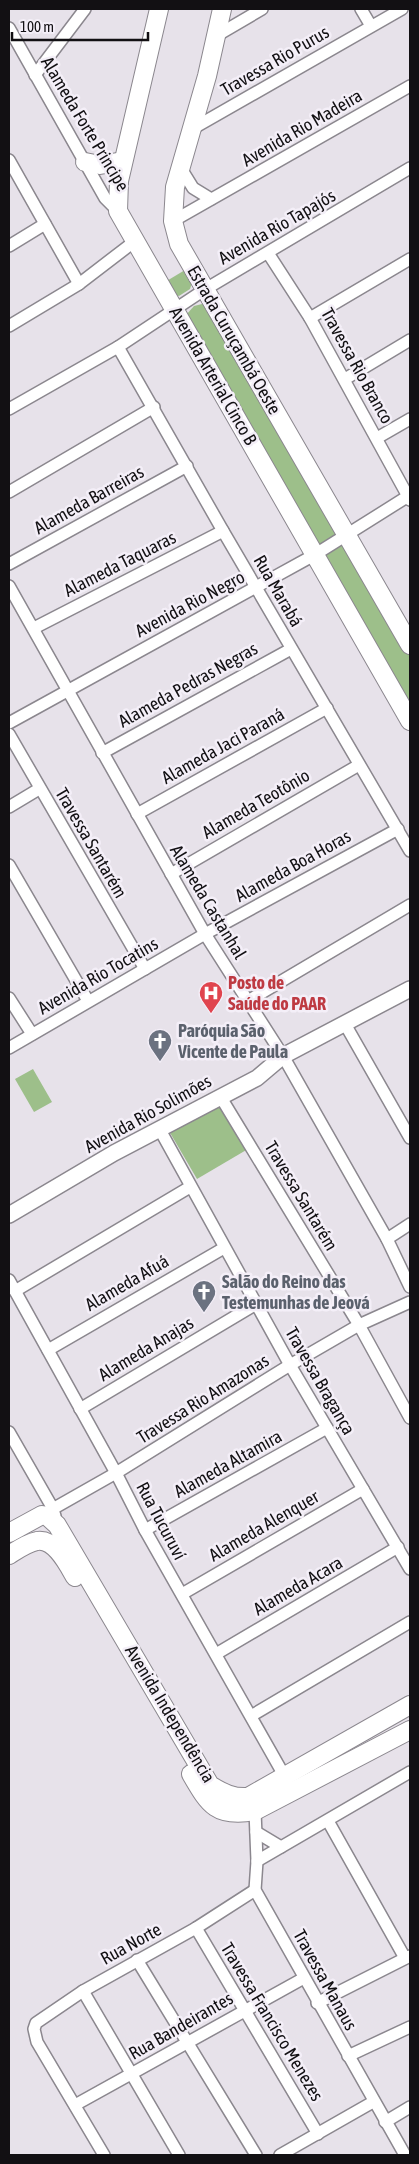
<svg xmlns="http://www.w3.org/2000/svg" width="419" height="2164" font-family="'Asap Condensed',sans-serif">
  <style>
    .green { fill: #9dbf8a }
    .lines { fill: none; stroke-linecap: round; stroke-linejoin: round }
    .minor-casing { stroke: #8b878e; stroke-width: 14 }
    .secondary-casing { stroke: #8b878e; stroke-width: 18 }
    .primary-casing { stroke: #8b878e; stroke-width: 20 }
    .minor { stroke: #fff; stroke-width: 11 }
    .secondary { stroke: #fff; stroke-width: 15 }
    .primary { stroke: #fff; stroke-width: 18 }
    .labels { text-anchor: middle; stroke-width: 5; stroke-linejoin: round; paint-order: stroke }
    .street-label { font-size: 18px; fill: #121013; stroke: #f4eff8 }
    .health-label { font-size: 18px; font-weight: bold; fill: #be3a42; stroke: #f4eff8; text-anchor: start }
    .worship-label { font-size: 18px; font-weight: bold; fill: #5b616d; stroke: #f4eff8; text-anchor: start }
  </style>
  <rect width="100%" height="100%" fill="#e7e2ea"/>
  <g class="green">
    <polygon points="185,270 192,283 190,289 179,296 172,294 165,282"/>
    <polygon points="202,304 214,308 410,645 410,721 186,315 194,306"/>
    <polygon points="33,1069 52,1102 34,1112 15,1079"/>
    <polygon points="221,1101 248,1149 197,1179 169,1131"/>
  </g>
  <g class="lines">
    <g class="minor-casing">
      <g id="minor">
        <polyline points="361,9 371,26"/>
        <polyline points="9,28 105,198 118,211"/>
        <polyline points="216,36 262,9"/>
        <polyline points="35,75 85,9"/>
        <polyline points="192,129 402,9"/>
        <polyline points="9,160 79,284"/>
        <polyline points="180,167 193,188 211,199"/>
        <polyline points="173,221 410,86"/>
        <polyline points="9,246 45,224"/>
        <polyline points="268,253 310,318 410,500"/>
        <polyline points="310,318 410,259"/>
        <polyline points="9,326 79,284 135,241"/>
        <polyline points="118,347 223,531 410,851"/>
        <polyline points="345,379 410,340"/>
        <polyline points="9,409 118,347 204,290 410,168"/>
        <polyline points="377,438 410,419"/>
        <polyline points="9,492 154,407"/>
        <polyline points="9,564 187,466"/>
        <polyline points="9,586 205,934 283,1056 387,1239 410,1287"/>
        <polyline points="34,628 223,531"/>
        <polyline points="9,723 316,554 410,495"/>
        <polyline points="9,734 145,969"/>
        <polyline points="102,753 291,649"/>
        <polyline points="9,807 39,789"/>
        <polyline points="137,814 327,708"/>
        <polyline points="9,865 88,1001"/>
        <polyline points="171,874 359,765"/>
        <polyline points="9,998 32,1034"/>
        <polyline points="248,1001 410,905"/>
        <polyline points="345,1024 410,1138"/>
        <polyline points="9,1048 205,934 398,829"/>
        <polyline points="220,1096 359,1325 410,1418"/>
        <polyline points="160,1130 290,1365 410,1569"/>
        <polyline points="387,1239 410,1224"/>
        <polyline points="9,1280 116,1473 145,1530 285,1777"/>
        <polyline points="15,1291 190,1187"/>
        <polyline points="48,1350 224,1248"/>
        <polyline points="80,1409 256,1304"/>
        <polyline points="9,1432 52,1507 55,1516"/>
        <polyline points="42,1515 116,1473 290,1365 359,1325 410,1302"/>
        <polyline points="145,1530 327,1428"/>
        <polyline points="182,1594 363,1489"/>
        <polyline points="216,1654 398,1547"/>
        <polyline points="251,1716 410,1622"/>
        <polyline points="255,1811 257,1861 255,1890 405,2155"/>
        <polyline points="328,1821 405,1958"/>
        <polyline points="256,1832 281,1847"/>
        <polyline points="257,1861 410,1772"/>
        <polyline points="196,1928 318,2134"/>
        <polyline points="137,1960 256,2155"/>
        <polyline points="83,1991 179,2155"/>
        <polyline points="317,2003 410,1956"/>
        <polyline points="348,2056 410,2027"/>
        <polyline points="75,2105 304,1978"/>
        <polyline points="385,2122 410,2107"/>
        <polyline points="104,2155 37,2042 34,2029 36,2023 83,1991 196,1928 255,1890"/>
        <polyline points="280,2155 373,2102"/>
      </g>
    </g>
    <g class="secondary-casing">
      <polyline id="secondary" points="9,1215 114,1153 257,1078 283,1056 410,989"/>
    </g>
    <g class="primary-casing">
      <g id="primary">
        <polyline points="159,9 119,181 118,211 410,721"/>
        <polyline points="222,9 207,76 175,187 173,221 179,244 410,645"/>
        <polyline points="85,162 100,165 123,161"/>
        <path d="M9,1533L42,1515L47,1516L57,1525L210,1785C223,1793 233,1798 248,1797L410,1705"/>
        <path d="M9,1555C17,1550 27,1543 37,1541C55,1538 68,1565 75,1577"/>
        <path d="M191,1774C209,1805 216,1818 255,1811L410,1730"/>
      </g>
    </g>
    <use href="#minor" class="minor"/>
    <use href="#secondary" class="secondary"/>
    <use href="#primary" class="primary"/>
  </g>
  <defs>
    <g id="hospital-pin" transform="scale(1.25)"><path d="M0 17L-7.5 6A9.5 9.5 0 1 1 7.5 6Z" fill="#e0444e" stroke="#f4eff8"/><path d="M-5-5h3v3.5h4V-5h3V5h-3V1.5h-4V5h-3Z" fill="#fff"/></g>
    <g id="church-pin" transform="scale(1.25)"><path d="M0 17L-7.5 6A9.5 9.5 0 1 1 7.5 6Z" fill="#6b7280" stroke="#f4eff8"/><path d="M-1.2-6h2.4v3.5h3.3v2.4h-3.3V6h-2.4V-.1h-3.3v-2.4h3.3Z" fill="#fff"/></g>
  </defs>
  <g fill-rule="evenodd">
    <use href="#hospital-pin" x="211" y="993"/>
    <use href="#church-pin" x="160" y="1041"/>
    <use href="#church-pin" x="204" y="1292"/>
  </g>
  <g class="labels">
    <g class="street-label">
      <text transform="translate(275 61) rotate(-30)" y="6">Travessa Rio Purus</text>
      <text transform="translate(85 124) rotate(59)" y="6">Alameda Forte Principe</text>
      <text transform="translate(302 128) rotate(-30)" y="6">Avenida Rio Madeira</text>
      <text transform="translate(277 227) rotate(-30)" y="6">Avenida Rio Tapajós</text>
      <text transform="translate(234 340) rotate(60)" y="6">Estrada Curuçambá Oeste</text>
      <text transform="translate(357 366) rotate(61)" y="6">Travessa Rio Branco</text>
      <text transform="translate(213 376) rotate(60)" y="6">Avenida Arterial Cinco B</text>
      <text transform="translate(89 500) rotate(-29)" y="6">Alameda Barreiras</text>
      <text transform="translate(120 564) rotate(-27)" y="6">Alameda Taquaras</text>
      <text transform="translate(278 591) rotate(60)" y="6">Rua Marabá</text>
      <text transform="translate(190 604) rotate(-28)" y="6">Avenida Rio Negro</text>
      <text transform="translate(188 685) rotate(-29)" y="6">Alameda Pedras Negras</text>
      <text transform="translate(223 746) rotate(-29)" y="6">Alameda Jaci Paraná</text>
      <text transform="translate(256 804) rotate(-30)" y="6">Alameda Teotônio</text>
      <text transform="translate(91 843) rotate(60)" y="6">Travessa Santarém</text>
      <text transform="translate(293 866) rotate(-29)" y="6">Alameda Boa Horas</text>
      <text transform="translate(208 902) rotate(59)" y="6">Alameda Castanhal</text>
      <text transform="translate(98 976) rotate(-30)" y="6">Avenida Rio Tocatins</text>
      <text transform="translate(148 1114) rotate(-29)" y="6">Avenida Rio Solimões</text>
      <text transform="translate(301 1196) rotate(59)" y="6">Travessa Santarém</text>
      <text transform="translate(127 1283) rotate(-30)" y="6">Alameda Afuá</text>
      <text transform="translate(146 1349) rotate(-31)" y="6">Alameda Anajas</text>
      <text transform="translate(320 1381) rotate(60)" y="6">Travessa Bragança</text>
      <text transform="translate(203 1399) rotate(-32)" y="6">Travessa Rio Amazonas</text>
      <text transform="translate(228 1464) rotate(-29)" y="6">Alameda Altamira</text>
      <text transform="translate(161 1521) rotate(62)" y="6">Rua Tucuruví</text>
      <text transform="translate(264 1526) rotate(-30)" y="6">Alameda Alenquer</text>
      <text transform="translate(298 1586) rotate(-30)" y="6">Alameda Acara</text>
      <text transform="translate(170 1714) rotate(59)" y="6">Avenida Independência</text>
      <text transform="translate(131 1944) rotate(-29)" y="6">Rua Norte</text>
      <text transform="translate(325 1980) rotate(61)" y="6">Travessa Manaus</text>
      <text transform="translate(272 2022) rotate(59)" y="6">Travessa Francisco Menezes</text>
      <text transform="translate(181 2026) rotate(-30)" y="6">Rua Bandeirantes</text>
    </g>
    <g class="health-label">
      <text x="228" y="989">Posto de<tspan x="228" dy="21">Saúde do PAAR</tspan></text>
    </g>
    <g class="worship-label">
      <text x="178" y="1037">Paróquia São<tspan x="178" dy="21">Vicente de Paula</tspan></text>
      <text x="222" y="1288">Salão do Reino das<tspan x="222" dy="21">Testemunhas de Jeová</tspan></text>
    </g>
  </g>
  <rect width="419" height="2164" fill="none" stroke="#121013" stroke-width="20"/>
  <path d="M12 32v8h136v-8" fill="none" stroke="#121013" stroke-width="2.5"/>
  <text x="20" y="32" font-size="15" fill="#121013" stroke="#f4eff8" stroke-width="4" paint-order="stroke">100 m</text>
</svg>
